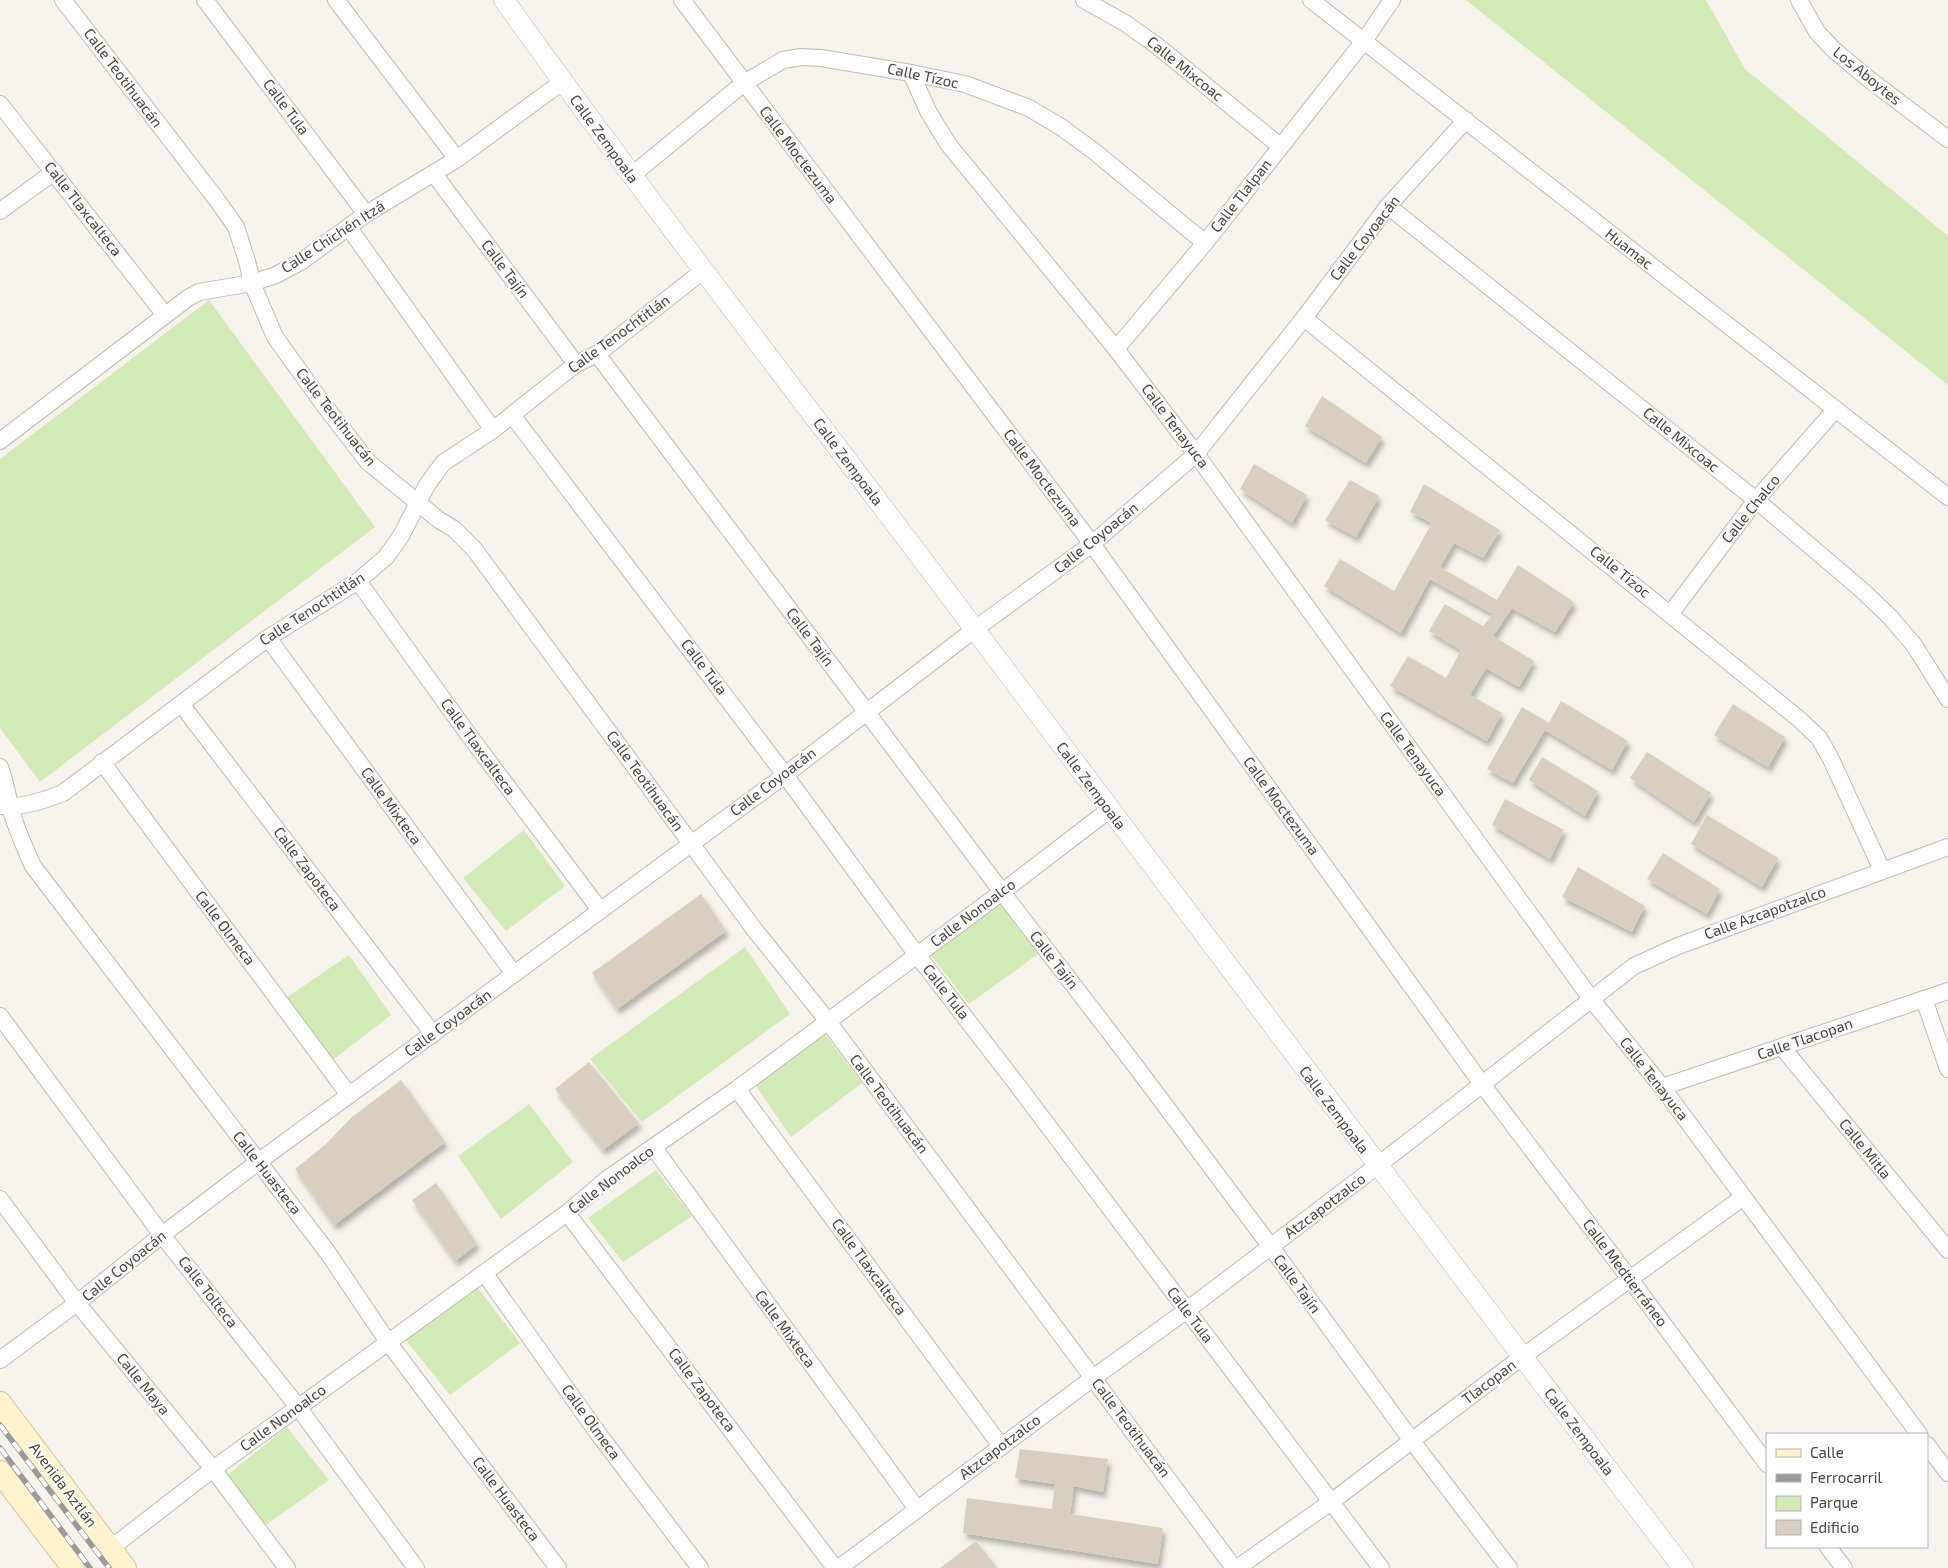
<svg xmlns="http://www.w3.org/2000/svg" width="1948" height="1568" font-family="'Exo 2',sans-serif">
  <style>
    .green { fill: #d2eab5 }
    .building { fill: #d8cfc1; filter: url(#shadow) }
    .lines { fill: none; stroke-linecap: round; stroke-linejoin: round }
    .minor-casing { stroke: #c2bbae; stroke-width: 18 }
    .tertiary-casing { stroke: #c2bbae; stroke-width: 21 }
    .secondary-casing { stroke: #d6c79b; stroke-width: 24 }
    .minor { stroke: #fff; stroke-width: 16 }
    .tertiary { stroke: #fff; stroke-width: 20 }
    .secondary { stroke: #fff3cd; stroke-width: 22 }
    .rail-casing { stroke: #9a9a9a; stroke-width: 5.5 }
    .rail { stroke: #fff; stroke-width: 4; stroke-dasharray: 11; stroke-linecap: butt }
    .labels { text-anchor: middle; stroke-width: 4; stroke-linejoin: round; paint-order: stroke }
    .street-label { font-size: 15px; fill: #4b4439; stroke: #fff }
  </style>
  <defs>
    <filter id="shadow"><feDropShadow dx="3" dy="5.5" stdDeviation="2.5" flood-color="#0004"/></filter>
  </defs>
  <rect width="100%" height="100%" fill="#f6f3ec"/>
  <g class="green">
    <polygon points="1466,0 1706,0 1745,69 1948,236 1948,385"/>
    <polygon points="209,300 375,527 40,782 0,728 0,459"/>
    <polygon points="524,830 565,886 506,931 463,878"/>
    <polygon points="996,899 1038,954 969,1004 926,949"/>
    <polygon points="745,947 790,1014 642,1122 590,1059"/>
    <polygon points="349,955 391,1015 330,1062 283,1000"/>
    <polygon points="822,1030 862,1083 791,1137 753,1082"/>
    <polygon points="529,1104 573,1162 501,1219 458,1156"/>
    <polygon points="656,1170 692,1216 623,1262 588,1218"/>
    <polygon points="478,1288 520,1343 450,1395 405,1339"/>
    <polygon points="287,1427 329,1480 263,1527 225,1477"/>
  </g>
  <g class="building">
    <polygon points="1322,396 1382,437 1366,463 1305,426"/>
    <polygon points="1254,464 1307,495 1292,523 1240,489"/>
    <polygon points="1350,480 1379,496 1356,537 1325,520"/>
    <polygon points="1424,484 1500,530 1483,558 1454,543 1440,567 1497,600 1518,565 1574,602 1555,632 1512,608 1493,636 1534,661 1519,687 1486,668 1470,695 1502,713 1487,741 1390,686 1408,656 1446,678 1461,650 1429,631 1445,604 1483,626 1493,614 1430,579 1401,633 1324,586 1340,559 1394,591 1432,523 1410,512"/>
    <polygon points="1561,701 1628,741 1612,770 1545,730 1513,783 1487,769 1522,707 1549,723"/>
    <polygon points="1733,704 1785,737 1768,767 1714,735"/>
    <polygon points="1647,752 1711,793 1694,822 1630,778"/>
    <polygon points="1542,757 1598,791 1585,816 1529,780"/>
    <polygon points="1505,799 1564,830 1550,859 1492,825"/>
    <polygon points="1707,815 1778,858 1762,887 1691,844"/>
    <polygon points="1663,853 1720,889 1707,914 1647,879"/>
    <polygon points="1578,867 1645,906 1632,932 1562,897"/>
    <polygon points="701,894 726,931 617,1009 592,973"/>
    <polygon points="589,1062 639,1123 603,1150 555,1089"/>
    <polygon points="401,1080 445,1142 334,1225 295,1169 326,1144 352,1117"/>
    <polygon points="436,1183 477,1244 455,1261 412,1200"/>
    <polygon points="1020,1449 1108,1459 1103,1492 1074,1486 1070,1514 1163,1528 1158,1564 963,1533 967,1498 1052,1509 1055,1484 1015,1478"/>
    <polygon points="976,1541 997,1568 940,1568"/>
  </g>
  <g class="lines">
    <g class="minor-casing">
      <g id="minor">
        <polyline points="63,0 217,200 236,227 247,261 252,283 275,337 324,405 368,462 439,520 454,529 474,549 754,929 827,1020 1234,1568"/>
        <polyline points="205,0 366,214"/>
        <polyline points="336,0 457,159"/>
        <polyline points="682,0 1092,544 1482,1084 1630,1279 1767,1464"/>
        <polyline points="1084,0 1125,23 1156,45 1280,146"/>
        <polyline points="1311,0 1948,497"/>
        <polyline points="1799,0 1817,32 1834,50 1870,80 1948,139"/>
        <polyline points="911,73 928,111 948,144 1116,349 1196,454 1592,1000 1662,1087 1919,1434"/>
        <polyline points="0,104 165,315"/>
        <polyline points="434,174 576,364"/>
        <polyline points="631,176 744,83 783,60 801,57 821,58 911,73 965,84 1029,108 1061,127 1095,152 1205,243"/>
        <polyline points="1388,206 1756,500 1863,591 1890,617 1914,645 1948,699"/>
        <polyline points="0,211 54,172"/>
        <polyline points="349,228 493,430"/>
        <polyline points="1304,318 1799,719 1819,738 1830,757 1882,870"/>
        <polyline points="1116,349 1205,243 1364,41 1392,0"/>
        <polyline points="597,354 1002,892 1137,1068 1271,1247 1412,1441 1509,1568"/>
        <polyline points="512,415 785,775 917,955 1015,1082 1381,1568"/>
        <polyline points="0,441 188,298 199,292 252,283 276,275 302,261 366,214 457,159 562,82"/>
        <polyline points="358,581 468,734 600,910"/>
        <polyline points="1671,613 1756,500 1835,410"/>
        <polyline points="268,638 514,974"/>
        <polyline points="181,704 433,1034"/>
        <polyline points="102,762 349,1095"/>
        <path d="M0,767C5,780 7,792 10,806C15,827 24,846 33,866L328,1253L388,1342L558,1568"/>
        <path d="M0,806C21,808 43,801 63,793L268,638L358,581L386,557L401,536L427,485L443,463L493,430L576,364L597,354L703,271"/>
        <polyline points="1924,999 1948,1069"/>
        <polyline points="0,1016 162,1235 298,1407 416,1568"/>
        <polyline points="1782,1047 1948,1250"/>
        <polyline points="1662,1087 1948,991"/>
        <polyline points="737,1089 1001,1446"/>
        <polyline points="654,1148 917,1509"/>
        <polyline points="0,1199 77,1303 213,1469 287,1568"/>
        <polyline points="567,1213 835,1568"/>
        <polyline points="485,1274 597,1432 700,1568"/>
        <polyline points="0,1360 77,1303 162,1235 258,1162 785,775 975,629 1092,544 1196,454 1304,318 1388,206 1466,120"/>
        <polyline points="1927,1445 1948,1473"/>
        <polyline points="1828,1547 1844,1568"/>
        <polyline points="111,1548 213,1469 567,1213 607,1179 737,1089 1002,892 1109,810"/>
        <polyline points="839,1568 1093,1378 1187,1310 1377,1166 1634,966 1678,946 1948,847"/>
        <polyline points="1237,1568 1331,1502 1522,1357 1742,1198"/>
      </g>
    </g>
    <g class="tertiary-casing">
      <path id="tertiary" d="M504,0C657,214 819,421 976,631C1211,945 1446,1257 1683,1568"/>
    </g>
    <g class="secondary-casing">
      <g id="secondary">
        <polyline points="0,1403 125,1568"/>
        <polyline points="0,1472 73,1568"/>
      </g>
    </g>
    <use href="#minor" class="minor"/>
    <use href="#tertiary" class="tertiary"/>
    <use href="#secondary" class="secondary"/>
    <g class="rail-casing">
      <g id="rail">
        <polyline points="0,1425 109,1568"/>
        <polyline points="0,1448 90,1568"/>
      </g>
    </g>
    <use href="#rail" class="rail"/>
  </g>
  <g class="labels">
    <g class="street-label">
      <text transform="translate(1185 69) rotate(39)" y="5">Calle Mixcoac</text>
      <text transform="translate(923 76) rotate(12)" y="5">Calle Tízoc</text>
      <text transform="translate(1867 76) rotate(39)" y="5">Los Aboytes</text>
      <text transform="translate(123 78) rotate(53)" y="5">Calle Teotihuacán</text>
      <text transform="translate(286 107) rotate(53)" y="5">Calle Tula</text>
      <text transform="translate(604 139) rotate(54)" y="5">Calle Zempoala</text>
      <text transform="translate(798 155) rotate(53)" y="5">Calle Moctezuma</text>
      <text transform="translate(1241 196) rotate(-52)" y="5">Calle Tlalpan</text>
      <text transform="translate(83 209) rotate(52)" y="5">Calle Tlaxcalteca</text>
      <text transform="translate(333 237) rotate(-33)" y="5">Calle Chichén Itzá</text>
      <text transform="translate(1365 238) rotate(-52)" y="5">Calle Coyoacán</text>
      <text transform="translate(1629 249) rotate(38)" y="5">Huamac</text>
      <text transform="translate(505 269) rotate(53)" y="5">Calle Tajín</text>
      <text transform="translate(619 334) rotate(-36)" y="5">Calle Tenochtitlán</text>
      <text transform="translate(336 417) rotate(52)" y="5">Calle Teotihuacán</text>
      <text transform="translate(1175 426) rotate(53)" y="5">Calle Tenayuca</text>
      <text transform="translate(1681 440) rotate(39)" y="5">Calle Mixcoac</text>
      <text transform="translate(848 462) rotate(53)" y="5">Calle Zempoala</text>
      <text transform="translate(1042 478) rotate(53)" y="5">Calle Moctezuma</text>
      <text transform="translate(1751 509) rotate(-51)" y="5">Calle Chalco</text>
      <text transform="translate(1096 538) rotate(-39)" y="5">Calle Coyoacán</text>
      <text transform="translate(1620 572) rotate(39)" y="5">Calle Tízoc</text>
      <text transform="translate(312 609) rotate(-33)" y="5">Calle Tenochtitlán</text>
      <text transform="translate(810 637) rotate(53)" y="5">Calle Tajín</text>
      <text transform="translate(704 667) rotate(53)" y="5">Calle Tula</text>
      <text transform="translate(478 747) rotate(54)" y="5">Calle Tlaxcalteca</text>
      <text transform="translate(1413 754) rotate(54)" y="5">Calle Tenayuca</text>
      <text transform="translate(645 781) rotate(54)" y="5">Calle Teotihuacán</text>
      <text transform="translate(773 782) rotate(-37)" y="5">Calle Coyoacán</text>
      <text transform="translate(1091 786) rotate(53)" y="5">Calle Zempoala</text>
      <text transform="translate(391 806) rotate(54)" y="5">Calle Mixteca</text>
      <text transform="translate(1281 806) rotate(54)" y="5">Calle Moctezuma</text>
      <text transform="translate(307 869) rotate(53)" y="5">Calle Zapoteca</text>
      <text transform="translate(973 913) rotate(-37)" y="5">Calle Nonoalco</text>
      <text transform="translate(1765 913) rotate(-20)" y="5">Calle Azcapotzalco</text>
      <text transform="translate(225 928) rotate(53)" y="5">Calle Olmeca</text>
      <text transform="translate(1054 960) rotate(52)" y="5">Calle Tajín</text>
      <text transform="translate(946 992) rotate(52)" y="5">Calle Tula</text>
      <text transform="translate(448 1023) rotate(-36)" y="5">Calle Coyoacán</text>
      <text transform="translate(1805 1039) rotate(-19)" y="5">Calle Tlacopan</text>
      <text transform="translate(1654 1079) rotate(52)" y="5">Calle Tenayuca</text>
      <text transform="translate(889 1104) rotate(53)" y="5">Calle Teotihuacán</text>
      <text transform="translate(1334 1110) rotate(53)" y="5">Calle Zempoala</text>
      <text transform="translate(1865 1149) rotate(51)" y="5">Calle Mitla</text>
      <text transform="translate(267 1173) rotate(52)" y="5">Calle Huasteca</text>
      <text transform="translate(611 1180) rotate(-37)" y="5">Calle Nonoalco</text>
      <text transform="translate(1325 1206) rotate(-37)" y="5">Atzcapotzalco</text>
      <text transform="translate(124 1266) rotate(-39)" y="5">Calle Coyoacán</text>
      <text transform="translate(869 1267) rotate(54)" y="5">Calle Tlaxcalteca</text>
      <text transform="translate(1625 1273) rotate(53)" y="5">Calle Medtierráneo</text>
      <text transform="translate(1297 1284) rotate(54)" y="5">Calle Tajín</text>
      <text transform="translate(208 1292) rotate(52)" y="5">Calle Tolteca</text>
      <text transform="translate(1190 1315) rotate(53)" y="5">Calle Tula</text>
      <text transform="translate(785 1329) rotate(54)" y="5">Calle Mixteca</text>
      <text transform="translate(1489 1382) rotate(-37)" y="5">Tlacopan</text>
      <text transform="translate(143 1384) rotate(51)" y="5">Calle Maya</text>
      <text transform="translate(702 1390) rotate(53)" y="5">Calle Zapoteca</text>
      <text transform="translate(283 1418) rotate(-36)" y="5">Calle Nonoalco</text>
      <text transform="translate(591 1422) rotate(54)" y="5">Calle Olmeca</text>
      <text transform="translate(1131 1428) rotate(53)" y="5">Calle Teotihuacán</text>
      <text transform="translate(1579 1432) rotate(53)" y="5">Calle Zempoala</text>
      <text transform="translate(1000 1447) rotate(-37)" y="5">Atzcapotzalco</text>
      <text transform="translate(63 1485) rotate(53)" y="5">Avenida Aztlán</text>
      <text transform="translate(506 1499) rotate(53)" y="5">Calle Huasteca</text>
    </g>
  </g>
  <rect x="1766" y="1433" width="162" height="115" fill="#ffffff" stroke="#b7b4b0"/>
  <rect x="1776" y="1449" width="25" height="8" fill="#fff3cd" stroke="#b7b4b0"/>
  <text x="1810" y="1458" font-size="15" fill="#4b4439">Calle</text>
  <rect x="1776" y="1474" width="25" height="8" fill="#9a9a9a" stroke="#b7b4b0"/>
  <text x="1810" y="1483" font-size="15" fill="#4b4439">Ferrocarril</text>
  <rect x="1776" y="1496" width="25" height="15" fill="#d2eab5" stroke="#b7b4b0"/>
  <text x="1810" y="1508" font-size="15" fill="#4b4439">Parque</text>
  <rect x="1776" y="1520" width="25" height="15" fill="#d8cfc1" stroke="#b7b4b0"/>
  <text x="1810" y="1533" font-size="15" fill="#4b4439">Edificio</text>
</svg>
